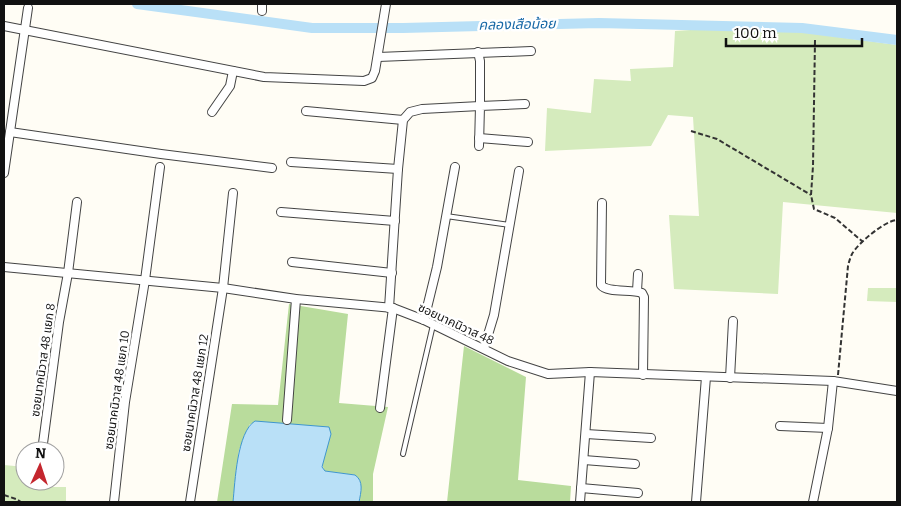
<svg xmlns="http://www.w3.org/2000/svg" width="901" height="506" font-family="Bitter,'Noto Sans Thai',serif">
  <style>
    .green { fill: #d5ebbd }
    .forest { fill: #b9dc9c }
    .water { fill: #b9e0f7; stroke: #3f96cf }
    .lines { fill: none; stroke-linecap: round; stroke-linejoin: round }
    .canal { stroke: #b9e0f7; stroke-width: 10 }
    .service-casing { stroke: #444; stroke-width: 6 }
    .minor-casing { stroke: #444; stroke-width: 10 }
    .path { stroke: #333; stroke-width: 2; stroke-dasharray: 5 2.5; stroke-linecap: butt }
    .service { stroke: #fff; stroke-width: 4 }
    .minor { stroke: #fff; stroke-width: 8 }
    .labels { text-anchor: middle; stroke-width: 5; stroke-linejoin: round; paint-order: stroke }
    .street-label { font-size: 12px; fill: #111; stroke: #fff }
    .water-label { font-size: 14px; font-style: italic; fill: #1768a6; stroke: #fff }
  </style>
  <rect width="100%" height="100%" fill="#fffdf5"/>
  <g class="green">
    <polygon points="721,28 801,32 897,45 897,213 783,202 778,294 674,289 669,215 699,216 693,117 668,115 651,146 545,151 547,108 591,113 594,79 631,81 630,69 673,67 675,31"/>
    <polygon points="868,288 897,288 897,302 867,301"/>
    <polygon points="4,465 25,467 25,481 46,481 46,487 66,487 66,502 4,502"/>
  </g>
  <g class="forest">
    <polygon points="289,304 348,314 339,403 388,407 373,474 373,501 378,502 359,502 361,487 355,475 324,471 322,463 331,434 250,424 239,450 233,502 217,502 232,404 278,405"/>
    <polygon points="464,346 526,377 518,480 571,486 570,502 447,502"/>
  </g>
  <path class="water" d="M255,421L329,427L331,434L322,467L325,471L355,475C364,481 361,492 359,502H233C235,482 237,432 255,421Z"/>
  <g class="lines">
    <polyline class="canal" points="137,4 312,28 403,28 599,23 802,28 897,40"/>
    <g class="service-casing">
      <g id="service">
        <polyline points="446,216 510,225"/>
        <polyline points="403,454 433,325"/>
      </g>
    </g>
    <g class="minor-casing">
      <g id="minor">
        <polyline points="262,11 262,4"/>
        <polyline points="4,26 264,77 364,81 372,78 375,71 386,4"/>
        <polyline points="378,57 531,51"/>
        <polyline points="306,111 403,120"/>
        <polyline points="212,112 230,86 233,71"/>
        <polyline points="10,132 161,154 272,168"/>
        <polyline points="479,138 528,142"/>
        <polyline points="479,146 480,106 525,104"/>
        <polyline points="291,162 398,169"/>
        <polyline points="4,173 28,8"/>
        <path d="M602,203L601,285C607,293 631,289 642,293L644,297L643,375"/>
        <polyline points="281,212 395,221"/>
        <polyline points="292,262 392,273"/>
        <polyline points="4,267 223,288 296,299 393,308 424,320 508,361 548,374 590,372 833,381 897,391"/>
        <polyline points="637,291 638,274"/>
        <polyline points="389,308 398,169 403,120 410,112 422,109 480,106 480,61 478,52"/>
        <polyline points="424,320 437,267 455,167"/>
        <polyline points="484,348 494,315 519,171"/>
        <polyline points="730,378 733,321"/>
        <polyline points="380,408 393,308"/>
        <polyline points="287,420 296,299"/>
        <polyline points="780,426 828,428"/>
        <polyline points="586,434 651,438"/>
        <polyline points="42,451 59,322 68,273 77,202"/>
        <polyline points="584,460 635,464"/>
        <polyline points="581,488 638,493"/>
        <polyline points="114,502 125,402 145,280 160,167"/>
        <polyline points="190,502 223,288 233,193"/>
        <polyline points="580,502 590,372"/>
        <polyline points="696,502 706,377"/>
        <polyline points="813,502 828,428 833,381"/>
      </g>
    </g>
    <g class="path">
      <polyline points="815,40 813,166 811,195 814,209 835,218 863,242"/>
      <polyline points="691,131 717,139 811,195"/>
      <path d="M838,375L848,266C849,262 850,258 852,254C858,243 886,220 897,220"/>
      <polyline points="4,495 16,499 21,502"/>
    </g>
    <use href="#service" class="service"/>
    <use href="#minor" class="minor"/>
  </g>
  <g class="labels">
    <g class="street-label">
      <text transform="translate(456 324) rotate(25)" y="4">ซอยนาคนิวาส 48</text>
      <text transform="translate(43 360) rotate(-82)" y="4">ซอยนาคนิวาส 48 แยก 8</text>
      <text transform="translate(117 390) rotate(-82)" y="4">ซอยนาคนิวาส 48 แยก 10</text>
      <text transform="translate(195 393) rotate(-81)" y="4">ซอยนาคนิวาส 48 แยก 12</text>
    </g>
    <g class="water-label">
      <text transform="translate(517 24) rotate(-1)" y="5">คลองเสือน้อย</text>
    </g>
  </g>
  <rect width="901" height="506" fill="none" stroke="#111111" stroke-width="10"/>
  <g transform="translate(40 466) rotate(3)"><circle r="24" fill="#ffffff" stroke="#a0a0a0"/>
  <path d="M0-4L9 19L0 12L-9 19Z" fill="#c4262e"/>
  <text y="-8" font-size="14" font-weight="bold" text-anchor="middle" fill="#111111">N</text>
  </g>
  <path d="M726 38v8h136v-8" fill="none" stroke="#111111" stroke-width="2.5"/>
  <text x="734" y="38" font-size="15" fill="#111111" stroke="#ffffff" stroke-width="4" paint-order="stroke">100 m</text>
</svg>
